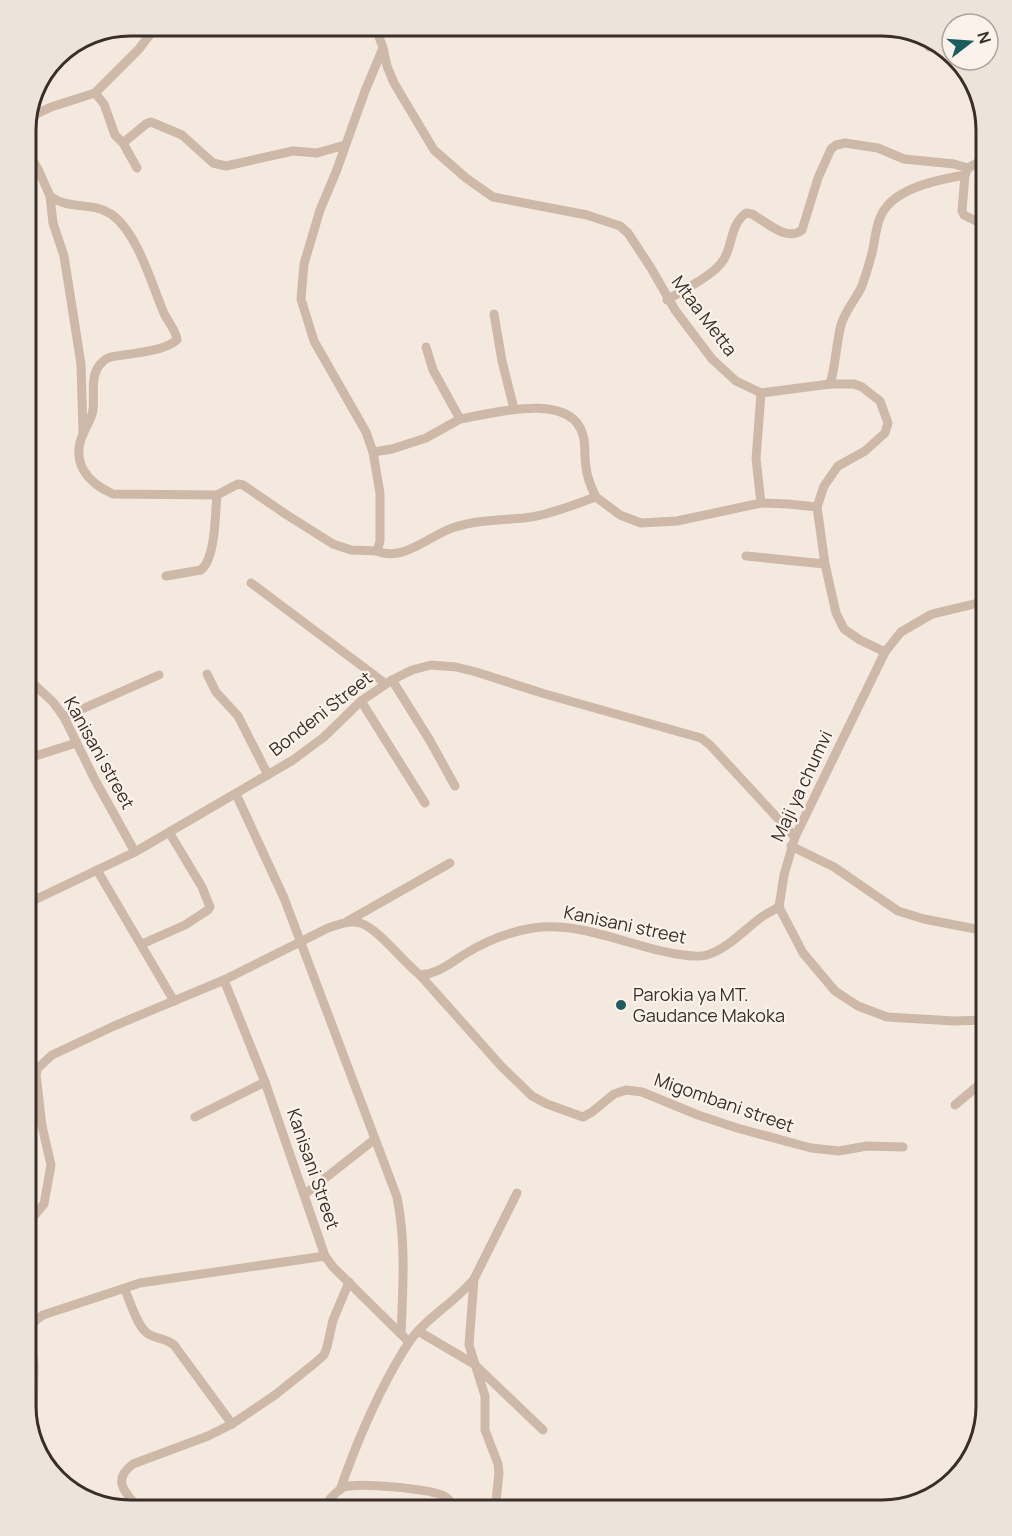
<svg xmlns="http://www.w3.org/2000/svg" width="1012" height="1536" font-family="Manrope,sans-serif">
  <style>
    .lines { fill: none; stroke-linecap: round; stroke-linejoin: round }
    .minor { stroke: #ceb8a8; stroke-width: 9 }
    .poi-dot { fill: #1b5c5f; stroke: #fbf3eb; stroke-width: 2 }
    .labels { text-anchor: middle; stroke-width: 4.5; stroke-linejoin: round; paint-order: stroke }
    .street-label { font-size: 18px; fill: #3a2e29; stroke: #fbf3eb }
    .poi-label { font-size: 18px; fill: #3a2e29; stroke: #fbf3eb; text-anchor: start }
    .rim { fill: none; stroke: #3a2e29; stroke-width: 3 }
  </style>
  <rect width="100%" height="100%" fill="#f4e9de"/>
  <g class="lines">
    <g class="minor">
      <polyline points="377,31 383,48 387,66 394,83 434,150 466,178 493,197 587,215 620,226 628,233 651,268 675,310 712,359 736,381 761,393 830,384 854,384 862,387 880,401 888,423 885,433 865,451 838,466 824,486 817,507 825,564 836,613 844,629 860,640 885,652"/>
      <polyline points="749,31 750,27"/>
      <polyline points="929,47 938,43"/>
      <path d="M383,48L365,91L336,172L320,210L304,264L301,299L314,341L366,432L373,452L380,493V541L377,551C403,563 431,534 455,527C477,520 501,520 524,518C549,515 573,505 596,497L620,515L641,523L677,521L761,503L788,504L817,507"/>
      <polyline points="95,93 104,104 115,135 123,143 137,168"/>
      <polyline points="28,118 51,107 95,93 139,49 151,33"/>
      <polyline points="123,143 146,124 151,122 182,135 213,163 226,166 293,151 317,153 345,145"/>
      <polyline points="26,150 38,169 50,196 53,223 64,256 81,364 83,433"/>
      <polyline points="965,175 962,211 964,215 986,226"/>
      <path d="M50,196C70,211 91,201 111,214C137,232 151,282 163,311C167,321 176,330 177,340C163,351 141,352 124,355C118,356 111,356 106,359C88,371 95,393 93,410C92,418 87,425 84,432C70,461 86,482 113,494L217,495L238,484L243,485L287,515L333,544L351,550L377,551"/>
      <path d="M667,300C683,290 715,275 724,259C733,244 730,225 746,213L752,214C766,222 787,242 802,230L818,178L831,149L836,145L845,143L878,148L904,159L954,164L968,168L986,158"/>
      <polyline points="494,314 502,361 514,409"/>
      <path d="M426,347L433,370L460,419C491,414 571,390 583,435C586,445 584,456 586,467C587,478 591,487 596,497"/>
      <path d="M830,384C836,364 836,344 841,325C845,311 855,300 861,288C865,278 868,267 871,257C876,239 875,219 888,205C905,186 942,179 965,175L968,168"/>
      <polyline points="373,452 392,449 426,438 460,419"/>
      <polyline points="761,503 756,459 761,393"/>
      <polyline points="746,556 825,564"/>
      <path d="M166,576L201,570C216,558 215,513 217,495"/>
      <polyline points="251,583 386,684"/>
      <polyline points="207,674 216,692 238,716 268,775"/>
      <polyline points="26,677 53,702 64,717 95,780 135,852"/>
      <polyline points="392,680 429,739 455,786"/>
      <polyline points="361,701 425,803"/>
      <polyline points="64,717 159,675"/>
      <polyline points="26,759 76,743"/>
      <path d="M236,794L284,898L397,1197C406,1241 403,1288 401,1334"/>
      <polyline points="791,846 834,867 898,911 924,919 986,931"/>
      <polyline points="97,870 174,1001"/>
      <polyline points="26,904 135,852 293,760 324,737 361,701 392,680 412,670 431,665 456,667 476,672 545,694 701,738 710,745 795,837"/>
      <polyline points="348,921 450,863"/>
      <polyline points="142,944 185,925 208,910 210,907 202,887 169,832"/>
      <polyline points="420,975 502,1067 532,1096 547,1104 583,1117 592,1112 614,1094 626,1090 642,1092 698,1115 737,1128 811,1148 839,1151 867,1146 903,1147"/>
      <polyline points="224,980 265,1082 325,1256 333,1267 409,1342"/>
      <polyline points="986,1020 954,1021 887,1017 858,1006 835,991 803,953 779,907 784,875 795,837 885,652 901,632 932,614 986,601"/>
      <path d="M26,1077L36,1074L38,1068L52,1055L114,1026L224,980L328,928C338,925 349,920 360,923C378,928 403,962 420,975C438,974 450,963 465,954C486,941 508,932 533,928C581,921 629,946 676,954C686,955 697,958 707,955C728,948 742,932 759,919C765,914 772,911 779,907"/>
      <polyline points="955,1105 986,1079"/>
      <polyline points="195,1117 265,1082"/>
      <polyline points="305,1194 375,1139"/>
      <polyline points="26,1217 33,1217 44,1204 51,1165 42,1126 36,1074"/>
      <polyline points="474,1279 469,1345 485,1396 485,1430 498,1464 499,1473 495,1510"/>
      <path d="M125,1290C130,1301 137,1326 147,1333C155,1339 166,1338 174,1345L232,1424"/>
      <polyline points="30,1329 34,1365 33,1435"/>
      <polyline points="418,1331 474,1364 543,1430"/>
      <polyline points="26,1333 36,1320 43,1315 140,1283 325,1256"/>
      <path d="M340,1490C355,1447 372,1406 394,1367C401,1355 407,1343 417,1332C434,1313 457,1300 474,1279L517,1193"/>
      <path d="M140,1510C127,1494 110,1481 133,1464L208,1436L232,1424L275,1395L315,1363L324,1355L327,1347L333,1320L349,1282"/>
      <path d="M321,1510C327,1503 335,1491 344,1487C360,1482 426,1489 442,1495C453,1499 449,1509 464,1510"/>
    </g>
  </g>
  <circle class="poi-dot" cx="621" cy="1005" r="6"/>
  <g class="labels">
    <g class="street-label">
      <text transform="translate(704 316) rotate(53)" y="6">Mtaa Metta</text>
      <text transform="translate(321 714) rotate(-38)" y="6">Bondeni Street</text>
      <text transform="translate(99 753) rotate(61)" y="6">Kanisani street</text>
      <text transform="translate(802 786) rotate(-65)" y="6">Maji ya chumvi</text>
      <text transform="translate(625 925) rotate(12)" y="6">Kanisani street</text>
      <text transform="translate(724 1103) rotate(19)" y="6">Migombani street</text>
      <text transform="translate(313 1169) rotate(71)" y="6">Kanisani Street</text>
    </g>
    <g class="poi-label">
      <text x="633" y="1001">Parokia ya MT.<tspan x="633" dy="21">Gaudance Makoka</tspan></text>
    </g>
  </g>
  <path d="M0 0H1012V1536H0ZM130 36H882A94 94 0 0 1 976 130V1406A94 94 0 0 1 882 1500H130A94 94 0 0 1 36 1406V130A94 94 0 0 1 130 36Z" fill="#ece3db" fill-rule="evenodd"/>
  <path class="rim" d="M130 36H882A94 94 0 0 1 976 130V1406A94 94 0 0 1 882 1500H130A94 94 0 0 1 36 1406V130A94 94 0 0 1 130 36Z"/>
  <g transform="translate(970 42) rotate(73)"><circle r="28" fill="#fbf3eb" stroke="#aea49d" stroke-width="1.5"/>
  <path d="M0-4.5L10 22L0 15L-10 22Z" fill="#1b5c5f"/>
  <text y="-9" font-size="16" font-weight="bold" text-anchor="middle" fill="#3a2e29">N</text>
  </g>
</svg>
